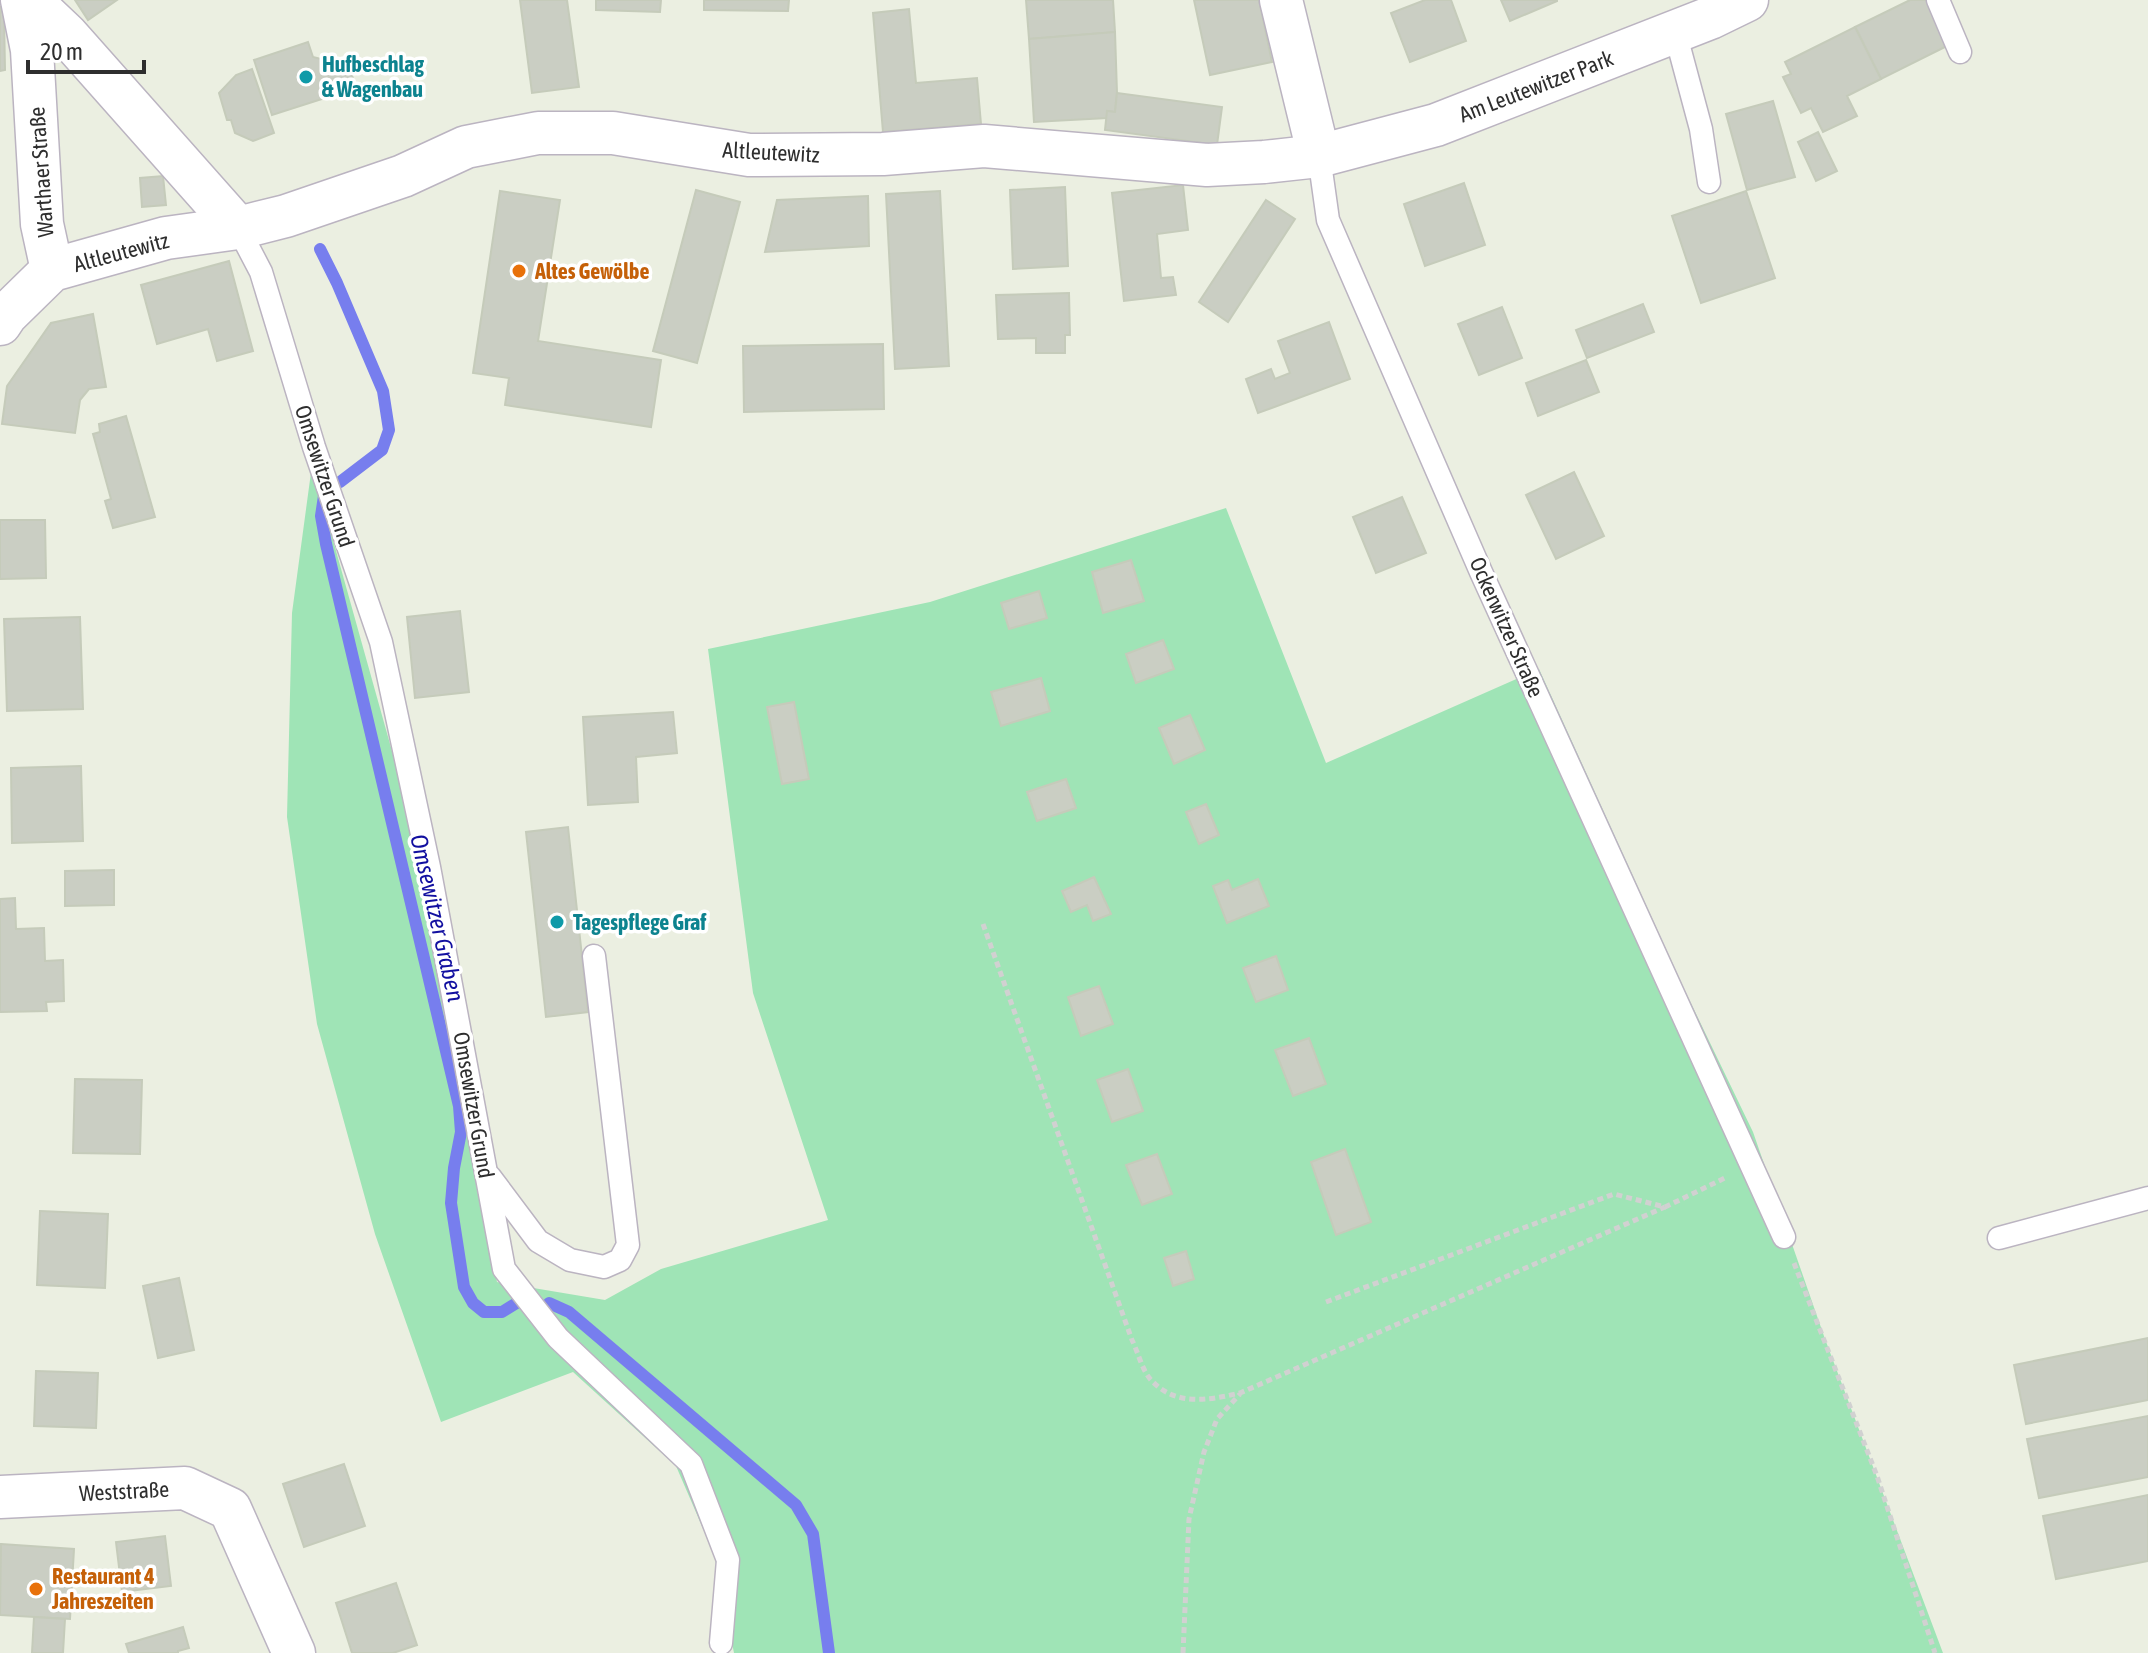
<svg xmlns="http://www.w3.org/2000/svg" width="2148" height="1653" font-family="'Asap Condensed',sans-serif">
  <style>
    .green { fill: #9fe4b6 }
    .lines { fill: none; stroke-linecap: round; stroke-linejoin: round }
    .stream { stroke: #777eee; stroke-width: 12 }
    .building { fill: #cacec3; stroke: #c5cbba; stroke-width: 2 }
    .service-casing { stroke: #bbb4c1; stroke-width: 25 }
    .minor-casing { stroke: #bbb4c1; stroke-width: 45 }
    .path { stroke: #d1d1d1; stroke-width: 5; stroke-dasharray: 6 4; stroke-linecap: butt }
    .service { stroke: #fff; stroke-width: 22 }
    .minor { stroke: #fff; stroke-width: 42 }
    .culture-dot { fill: #0f9aa8; stroke: #fff; stroke-width: 3 }
    .food-dot { fill: #e8710a; stroke: #fff; stroke-width: 3 }
    .labels { text-anchor: middle; stroke-width: 7; stroke-linejoin: round; paint-order: stroke }
    .culture-label { font-size: 22px; font-weight: bold; fill: #0d838f; stroke: #fff; text-anchor: start }
    .street-label { font-size: 22px; fill: #2e2e2e; stroke: #fff }
    .food-label { font-size: 22px; font-weight: bold; fill: #c56008; stroke: #fff; text-anchor: start }
    .water-label { font-size: 24px; font-style: italic; fill: #1210a0; stroke: #fff }
  </style>
  <rect width="100%" height="100%" fill="#ebefe1"/>
  <polygon class="green" points="312,465 404,794 455,1041 497,1282 605,1300 661,1269 828,1220 753,993 708,649 930,602 1226,508 1326,763 1539,669 1686,993 1753,1132 1825,1339 1943,1653 734,1653 714,1554 676,1466 573,1372 441,1422 375,1234 317,1024 287,817 292,613"/>
  <g class="lines">
    <g class="stream">
      <polyline points="320,249 337,283 383,391 389,430 382,450 340,482"/>
      <polyline points="324,496 321,516 326,544 459,1106 461,1132 454,1168 451,1203 464,1287 473,1303 484,1312 502,1312 515,1304"/>
      <polyline points="549,1303 569,1312 796,1505 813,1534 829,1653"/>
    </g>
  </g>
  <g class="building">
    <polygon points="75,0 117,0 88,20"/>
    <polygon points="520,0 567,0 579,87 532,93"/>
    <polygon points="596,0 661,0 660,12 596,10"/>
    <polygon points="704,0 789,0 788,11 704,10"/>
    <polygon points="1026,0 1113,0 1115,32 1029,39"/>
    <polygon points="1194,0 1259,0 1272,62 1210,75"/>
    <polygon points="1425,0 1451,0 1466,41 1410,62 1391,13"/>
    <polygon points="1501,0 1557,0 1557,1 1510,21"/>
    <polygon points="1910,0 1930,0 1951,44 1881,79 1855,27"/>
    <polygon points="0,6 4,16 5,70 0,71"/>
    <polygon points="909,9 916,83 977,78 981,124 883,132 873,13"/>
    <polygon points="1855,27 1881,79 1847,96 1857,116 1823,132 1811,108 1801,113 1783,77 1791,74 1785,62"/>
    <polygon points="1115,32 1117,93 1115,112 1107,111 1107,118 1034,122 1029,39"/>
    <polygon points="308,42 313,57 349,66 356,88 272,115 254,60"/>
    <polygon points="252,69 274,133 253,141 235,133 231,120 227,120 219,93 236,75"/>
    <polygon points="1117,93 1222,107 1217,145 1105,130 1107,111 1115,112"/>
    <polygon points="1773,101 1795,177 1747,190 1726,114"/>
    <polygon points="1818,132 1837,171 1816,181 1798,142"/>
    <polygon points="163,176 166,205 142,207 140,178"/>
    <polygon points="1464,183 1485,245 1425,266 1404,204"/>
    <polygon points="1183,185 1188,230 1157,234 1161,278 1173,277 1176,295 1124,301 1112,193"/>
    <polygon points="1065,187 1068,266 1013,269 1010,190"/>
    <polygon points="696,190 740,202 697,363 653,351"/>
    <polygon points="500,191 560,200 538,341 661,360 651,427 505,405 509,378 473,373"/>
    <polygon points="940,191 949,366 895,369 886,194"/>
    <polygon points="1746,191 1775,278 1701,303 1672,216"/>
    <polygon points="868,196 869,246 765,252 777,200"/>
    <polygon points="1266,200 1295,219 1228,322 1199,302"/>
    <polygon points="229,261 253,351 217,361 208,329 157,344 141,285"/>
    <polygon points="1069,293 1070,335 1065,335 1065,353 1036,353 1036,338 998,339 996,295"/>
    <polygon points="1643,304 1654,332 1587,358 1576,330"/>
    <polygon points="1502,307 1522,358 1479,375 1458,324"/>
    <polygon points="93,314 106,387 89,389 80,400 75,433 2,424 7,386 51,323"/>
    <polygon points="1329,322 1350,379 1258,413 1246,379 1271,369 1275,379 1290,373 1278,341"/>
    <polygon points="883,344 884,409 744,412 743,346"/>
    <polygon points="1586,360 1599,392 1538,416 1526,383"/>
    <polygon points="126,416 155,517 113,528 105,501 111,499 93,434 100,432 99,424"/>
    <polygon points="1574,472 1604,536 1556,559 1526,495"/>
    <polygon points="1402,497 1426,553 1376,573 1353,517"/>
    <polygon points="0,520 45,520 46,578 0,579"/>
    <polygon points="1131,560 1144,601 1103,613 1092,572"/>
    <polygon points="1039,591 1047,618 1009,629 1001,603"/>
    <polygon points="460,611 469,692 415,698 407,617"/>
    <polygon points="80,617 83,709 7,711 4,619"/>
    <polygon points="1163,640 1174,669 1136,683 1126,654"/>
    <polygon points="1041,678 1050,711 1001,726 991,692"/>
    <polygon points="794,702 809,779 782,784 767,707"/>
    <polygon points="673,712 677,753 636,757 638,802 588,805 583,717"/>
    <polygon points="1190,715 1205,750 1174,764 1159,728"/>
    <polygon points="81,766 83,841 12,843 11,768"/>
    <polygon points="1066,779 1076,808 1037,821 1027,792"/>
    <polygon points="1206,804 1219,835 1199,844 1186,812"/>
    <polygon points="568,827 588,1012 546,1017 526,832"/>
    <polygon points="114,870 114,905 65,906 65,871"/>
    <polygon points="1094,877 1111,914 1093,921 1087,905 1071,912 1062,891"/>
    <polygon points="1258,879 1269,906 1227,923 1213,886 1228,880 1232,890"/>
    <polygon points="15,898 16,929 44,928 45,961 63,960 64,1001 46,1002 47,1011 0,1012 0,899"/>
    <polygon points="1276,956 1288,990 1256,1002 1243,968"/>
    <polygon points="1099,986 1113,1024 1081,1036 1068,997"/>
    <polygon points="1309,1038 1326,1084 1293,1096 1275,1050"/>
    <polygon points="1128,1069 1143,1111 1112,1122 1097,1080"/>
    <polygon points="75,1079 142,1080 140,1154 73,1153"/>
    <polygon points="1345,1149 1371,1222 1336,1235 1311,1162"/>
    <polygon points="1157,1154 1172,1194 1142,1205 1126,1165"/>
    <polygon points="40,1211 108,1214 105,1288 37,1285"/>
    <polygon points="1186,1251 1194,1279 1173,1286 1164,1258"/>
    <polygon points="179,1278 194,1350 158,1358 143,1286"/>
    <polygon points="2148,1338 2148,1400 2026,1424 2014,1365"/>
    <polygon points="36,1371 98,1373 96,1428 34,1426"/>
    <polygon points="2148,1416 2148,1477 2039,1498 2027,1439"/>
    <polygon points="344,1464 365,1526 304,1547 283,1484"/>
    <polygon points="2148,1495 2148,1561 2056,1579 2043,1516"/>
    <polygon points="165,1536 171,1586 122,1592 116,1542"/>
    <polygon points="1,1544 74,1549 70,1619 0,1615"/>
    <polygon points="396,1583 417,1645 393,1653 352,1653 336,1603"/>
    <polygon points="34,1617 65,1619 63,1653 32,1653"/>
    <polygon points="183,1627 189,1648 178,1651 178,1653 129,1653 126,1644"/>
  </g>
  <g class="lines">
    <g class="service-casing">
      <g id="service">
        <polyline points="1938,0 1960,52"/>
        <polyline points="1675,32 1701,129 1709,182"/>
        <polyline points="1319,156 1328,220 1481,572 1784,1237"/>
        <polyline points="238,228 261,272 314,447 381,642 429,867 504,1269 558,1338 691,1464 728,1560 721,1643"/>
        <polyline points="490,1177 538,1241 570,1260 604,1267 620,1260 628,1245 594,956"/>
        <polyline points="1999,1238 2148,1198"/>
      </g>
    </g>
    <g class="minor-casing">
      <g id="minor">
        <polyline points="22,0 32,50 42,224 52,270"/>
        <polyline points="30,0 66,34 238,228"/>
        <polyline points="1281,0 1319,156"/>
        <polyline points="0,324 6,315 52,270 166,238 238,228 286,216 403,176 466,147 538,133 613,133 749,155 883,154 984,146 1207,165 1264,162 1319,156 1436,125 1710,18 1747,0"/>
        <polyline points="0,1497 185,1488 230,1509 294,1653"/>
      </g>
    </g>
    <g class="path">
      <path d="M983,924L1132,1340C1138,1352 1142,1370 1151,1380C1176,1407 1209,1400 1240,1393L1665,1207"/>
      <polyline points="1794,1263 1877,1476 1935,1653"/>
      <polyline points="1326,1302 1614,1194 1665,1207 1725,1178"/>
      <polyline points="1183,1653 1189,1519 1204,1452 1217,1419 1240,1394"/>
    </g>
    <use href="#service" class="service"/>
    <use href="#minor" class="minor"/>
  </g>
  <g class="culture-dot">
    <circle cx="306" cy="77" r="8"/>
    <circle cx="557" cy="922" r="8"/>
  </g>
  <g class="food-dot">
    <circle cx="519" cy="271" r="8"/>
    <circle cx="36" cy="1589" r="8"/>
  </g>
  <g class="labels">
    <g class="culture-label">
      <text x="322" y="72">Hufbeschlag<tspan x="322" dy="25">&amp; Wagenbau</tspan></text>
      <text x="573" y="930">Tagespflege Graf</text>
    </g>
    <g class="street-label">
      <text transform="translate(1536 86) rotate(-21)" y="8">Am Leutewitzer Park</text>
      <text transform="translate(771 152) rotate(3)" y="8">Altleutewitz</text>
      <text transform="translate(41 172) rotate(-94)" y="8">Warthaer Straße</text>
      <text transform="translate(121 252) rotate(-15)" y="8">Altleutewitz</text>
      <text transform="translate(325 476) rotate(72)" y="8">Omsewitzer Grund</text>
      <text transform="translate(1507 627) rotate(66)" y="8">Ockerwitzer Straße</text>
      <text transform="translate(474 1105) rotate(80)" y="8">Omsewitzer Grund</text>
      <text transform="translate(124 1491) rotate(-3)" y="8">Weststraße</text>
    </g>
    <g class="food-label">
      <text x="535" y="279">Altes Gewölbe</text>
      <text x="52" y="1584">Restaurant 4<tspan x="52" dy="25">Jahreszeiten</tspan></text>
    </g>
    <g class="water-label">
      <text transform="translate(437 918) rotate(77)" y="8">Omsewitzer Graben</text>
    </g>
  </g>
  <path d="M28 60v12h116v-12" fill="none" stroke="#2e2e2e" stroke-width="4"/>
  <text x="40" y="60" font-size="24" fill="#2e2e2e" stroke="#ffffff" stroke-width="6" paint-order="stroke">20 m</text>
</svg>
